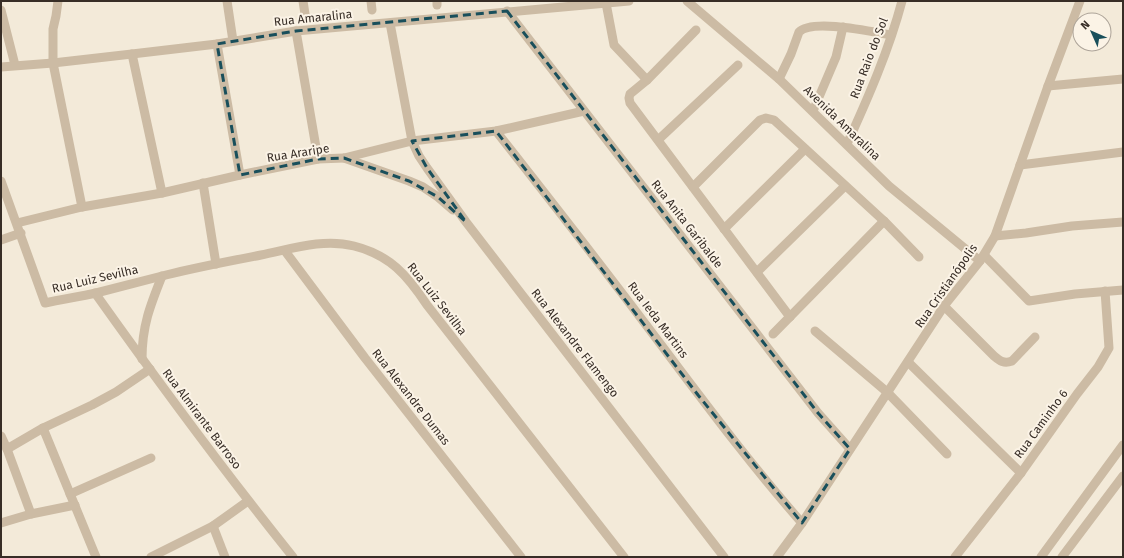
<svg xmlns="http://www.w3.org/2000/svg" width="1124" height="558" font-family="'Fira Sans',sans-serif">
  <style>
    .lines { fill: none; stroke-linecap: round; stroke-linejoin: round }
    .street { stroke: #ccbba4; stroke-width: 9 }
    .marked { fill: none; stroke: #194f5b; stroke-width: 3; stroke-dasharray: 8 5; stroke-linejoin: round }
    .labels { text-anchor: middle; stroke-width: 4; stroke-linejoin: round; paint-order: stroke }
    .street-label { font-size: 12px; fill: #372d26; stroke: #fbf3e6 }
  </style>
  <rect width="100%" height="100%" fill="#f3ead9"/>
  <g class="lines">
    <g class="street">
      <polyline points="58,1 56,16 53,29 53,63 82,207"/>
      <polyline points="227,1 233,41"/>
      <polyline points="303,1 305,14"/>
      <polyline points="371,1 372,10"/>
      <polyline points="437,1 437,5"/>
      <polyline points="687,1 779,79 889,186 980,261"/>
      <polyline points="606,3 614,45 647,80"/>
      <polyline points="1,10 15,65"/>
      <polyline points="507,11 818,413 850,449"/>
      <polyline points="390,23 412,141 419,156 427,168 466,222 724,557"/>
      <polyline points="696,30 647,80 630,94 629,98 630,103 790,317"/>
      <polyline points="296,31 318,159"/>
      <polyline points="217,44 240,175"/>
      <polyline points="132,54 162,193"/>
      <polyline points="1,67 53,63 132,54 217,44 296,31 629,1"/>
      <path d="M779,79L791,54L799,32C812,18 873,32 891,35"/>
      <polyline points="1048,86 1123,79"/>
      <polyline points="813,111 836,57 843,27"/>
      <path d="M496,131C543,191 591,252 637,313C691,384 743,456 802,523"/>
      <polyline points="658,140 738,65"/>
      <path d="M847,144C868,98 889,50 902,1"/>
      <polyline points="344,158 409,181 423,187 438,197 453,210"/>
      <polyline points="1020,165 1123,152"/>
      <path d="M1,181L45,303C62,299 79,297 96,293C120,287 143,281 166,275C198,267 230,261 261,255C291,249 323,238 354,246C390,255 407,275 427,305L624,557"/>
      <polyline points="203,183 216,264"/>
      <polyline points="693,187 760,120 766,118 774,120 884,221 919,257"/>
      <polyline points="17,223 82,207 162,193 240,175 318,159 344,158 412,141 496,131 584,111"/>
      <polyline points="724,229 805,149"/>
      <polyline points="995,236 1026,233 1072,226 1123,222"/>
      <polyline points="1,240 21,233"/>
      <polyline points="285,251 365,358 521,557"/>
      <polyline points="984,255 1029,301 1075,294 1123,290"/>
      <polyline points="757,272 845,186"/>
      <path d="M95,293C159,383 224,471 293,557"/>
      <path d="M944,306L994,356C1000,361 1004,364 1012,361L1035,337"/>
      <polyline points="815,331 887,392 947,454"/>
      <polyline points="773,334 884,221"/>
      <path d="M142,359C142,326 150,306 162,276"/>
      <polyline points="908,362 1021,473"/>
      <polyline points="43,428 96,557"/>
      <polyline points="1,436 7,449 31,514"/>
      <polyline points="7,449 43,428 92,405 116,392 150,369"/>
      <polyline points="70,494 151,458"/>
      <polyline points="1,523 31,514 75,505"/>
      <polyline points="213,526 225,557"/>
      <polyline points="151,557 213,526 248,501"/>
      <polyline points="777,557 802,523 944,306 980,261 995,236 1048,86 1080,1"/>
      <polyline points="955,557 1021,473 1077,394 1098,367 1109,348 1105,291"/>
      <polyline points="1041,557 1123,445"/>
      <polyline points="1062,557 1123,476"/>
    </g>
  </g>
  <path class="marked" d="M507,11L818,413L850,449L802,523L698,395L496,131L412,141L427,168L466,222L438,197L409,181L344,158L318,159L240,175L217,44L296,31Z"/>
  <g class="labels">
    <g class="street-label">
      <text transform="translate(313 18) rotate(-6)" y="4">Rua Amaralina</text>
      <text transform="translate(869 58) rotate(-69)" y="4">Rua Raio do Sol</text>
      <text transform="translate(842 123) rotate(44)" y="4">Avenida Amaralina</text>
      <text transform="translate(298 153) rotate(-9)" y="4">Rua Araripe</text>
      <text transform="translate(687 224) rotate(52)" y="4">Rua Anita Garibalde</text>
      <text transform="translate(95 279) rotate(-13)" y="4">Rua Luiz Sevilha</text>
      <text transform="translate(946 286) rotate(-55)" y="4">Rua Cristianópolis</text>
      <text transform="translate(437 299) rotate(52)" y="4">Rua Luiz Sevilha</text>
      <text transform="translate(658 320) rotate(53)" y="4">Rua Ieda Martins</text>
      <text transform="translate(575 343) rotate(52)" y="4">Rua Alexandre Flamengo</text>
      <text transform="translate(411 397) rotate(52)" y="4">Rua Alexandre Dumas</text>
      <text transform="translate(202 419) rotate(53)" y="4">Rua Almirante Barroso</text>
      <text transform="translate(1041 424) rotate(-54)" y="4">Rua Caminho 6</text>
    </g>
  </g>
  <rect width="1124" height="558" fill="none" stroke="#372d26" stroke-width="4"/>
  <g transform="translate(1092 32) rotate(315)"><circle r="19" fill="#fbf3e6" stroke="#ada499"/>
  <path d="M0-3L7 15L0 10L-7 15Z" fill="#194f5b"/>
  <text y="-6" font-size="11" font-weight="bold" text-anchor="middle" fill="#372d26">N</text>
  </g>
</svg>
